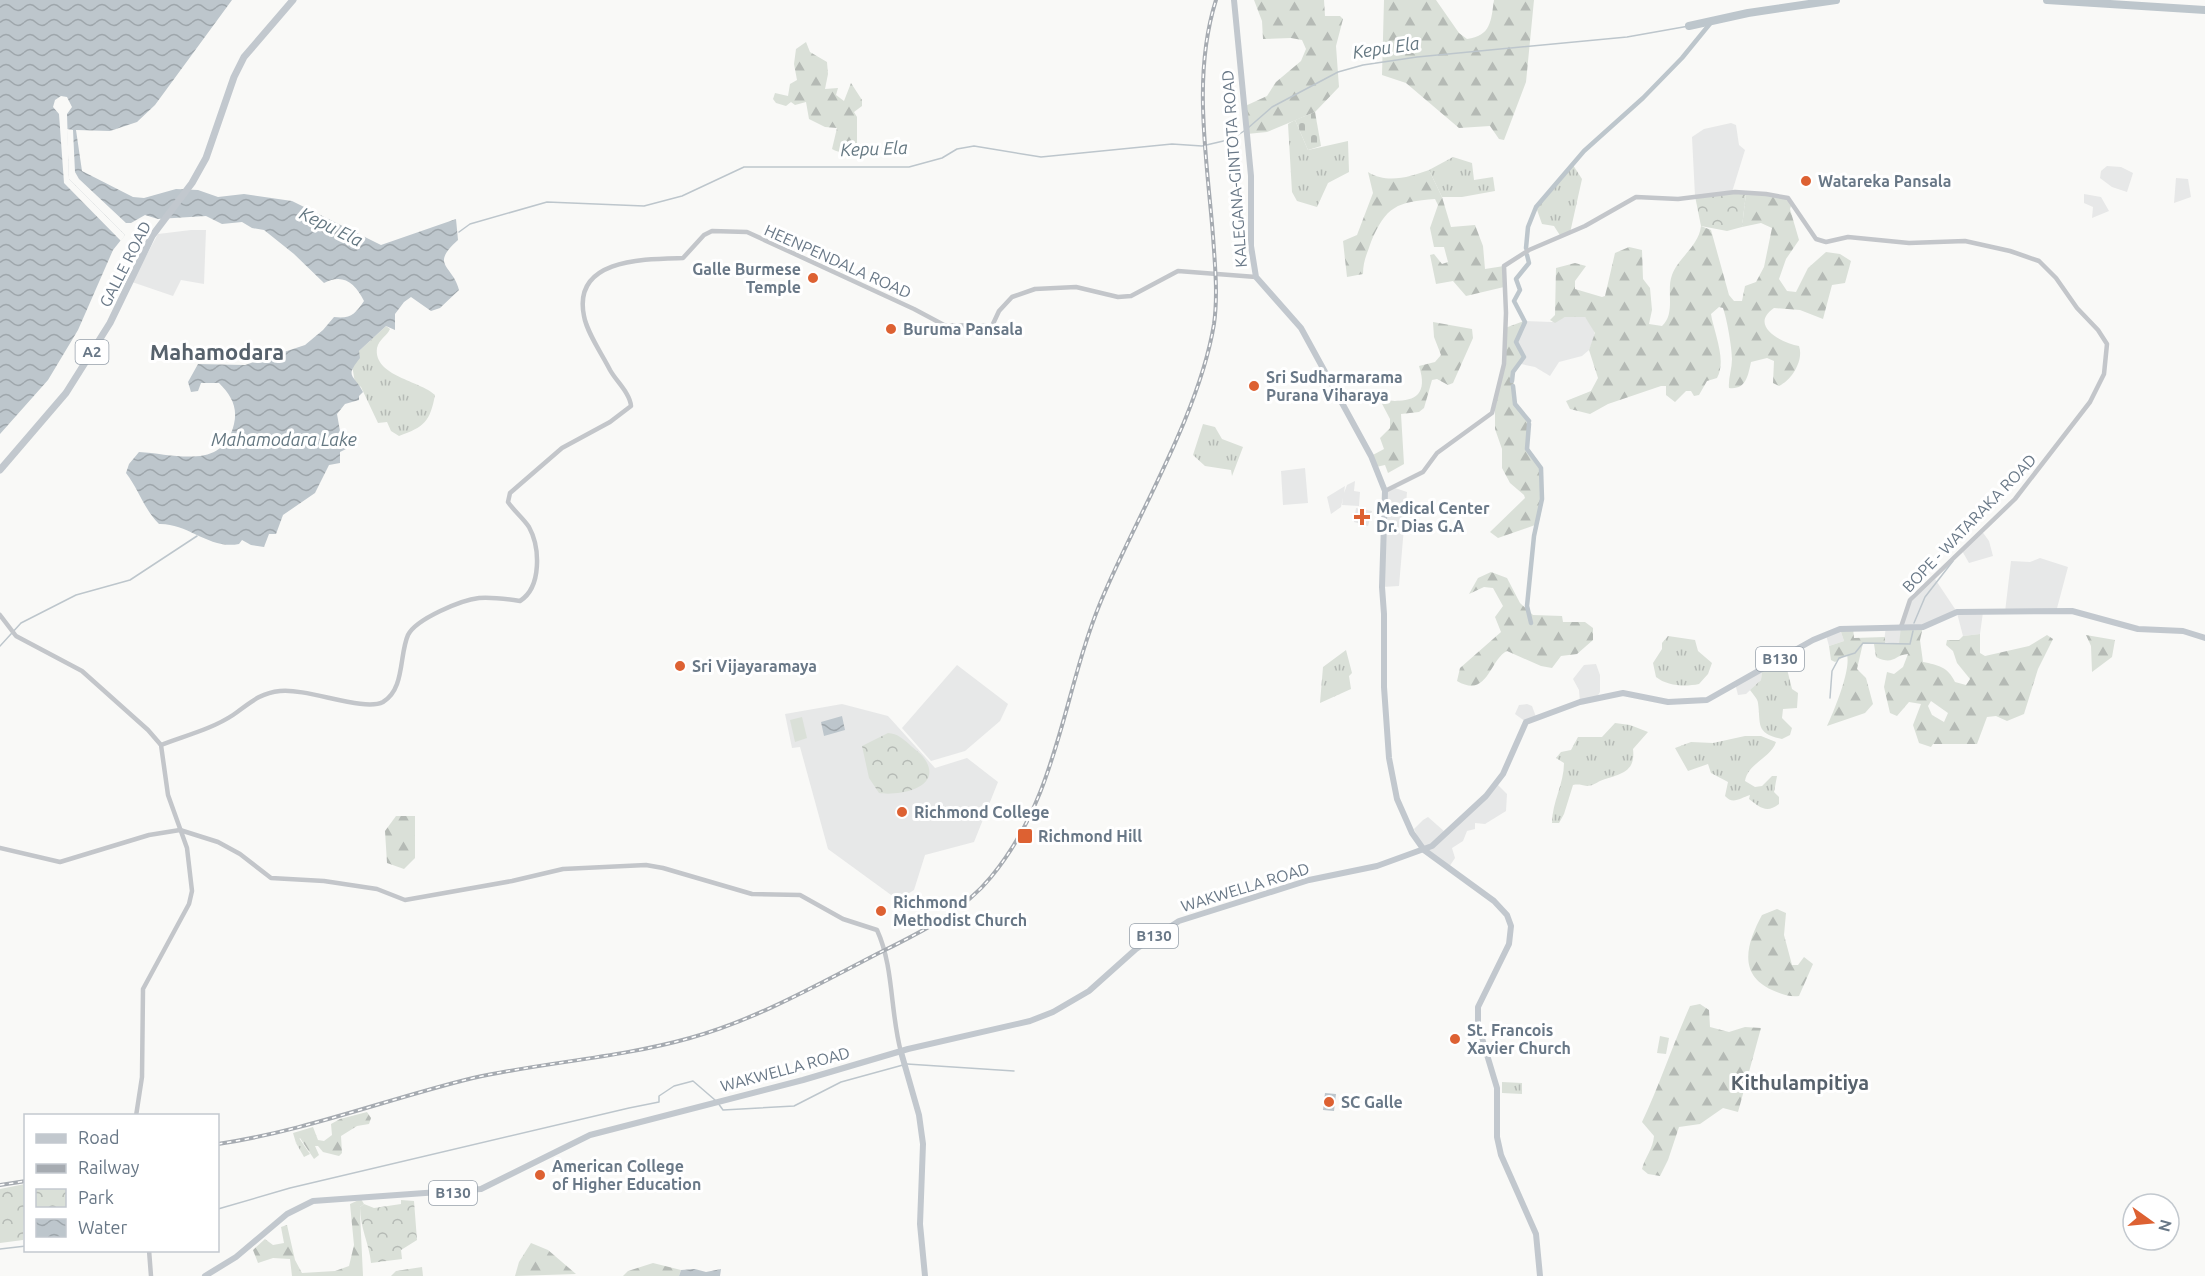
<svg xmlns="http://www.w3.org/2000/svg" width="2205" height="1276" font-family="Ubuntu,sans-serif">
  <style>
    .built { fill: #e7e8e8 }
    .grass { fill: url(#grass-tufts) }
    .forest { fill: url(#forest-firs); fill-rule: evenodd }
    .cemetery { fill: url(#cemetery-stones) }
    .park { fill: url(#park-crowns) }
    .pitch { fill: #dae0d8 }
    .water { fill: url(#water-waves) }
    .pier { fill: #f9f9f7 }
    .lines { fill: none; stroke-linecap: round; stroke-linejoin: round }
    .stream { stroke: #bdc6cc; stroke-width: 1.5 }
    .canal { stroke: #bdc6cc; stroke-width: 4.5 }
    .river { stroke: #bdc6cc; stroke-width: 8 }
    .minor { stroke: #c3c6ca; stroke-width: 4.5 }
    .major { stroke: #c2c8ce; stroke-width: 6 }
    .highway { stroke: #c2c8ce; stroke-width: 7 }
    .rail-casing { stroke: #a6abb1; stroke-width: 4 }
    .rail { stroke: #fff; stroke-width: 1.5; stroke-dasharray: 4.5; stroke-linecap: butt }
    .poi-dot { fill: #dd6132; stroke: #fff; stroke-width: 2 }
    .labels { text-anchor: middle; stroke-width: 6; stroke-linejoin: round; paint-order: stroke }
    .shield { fill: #fff; stroke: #96a0ab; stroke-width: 1.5 }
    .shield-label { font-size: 15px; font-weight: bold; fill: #697887 }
    .street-label { font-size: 16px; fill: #697887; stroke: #fff }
    .poi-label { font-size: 16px; font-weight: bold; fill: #697887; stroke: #fff; text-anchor: start }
    .water-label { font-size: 18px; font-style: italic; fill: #657882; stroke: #fff }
    .quarter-label { font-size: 20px; font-weight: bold; fill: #57626c; stroke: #fff }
    .district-label { font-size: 22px; font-weight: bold; fill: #57626c; stroke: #fff }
  </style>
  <defs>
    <pattern id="grass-tufts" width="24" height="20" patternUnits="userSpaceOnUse" patternTransform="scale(1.5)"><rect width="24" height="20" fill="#dae0d8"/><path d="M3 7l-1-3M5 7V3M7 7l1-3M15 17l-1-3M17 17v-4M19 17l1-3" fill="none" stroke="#b5bab5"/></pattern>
    <pattern id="forest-firs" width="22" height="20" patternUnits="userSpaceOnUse" patternTransform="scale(1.5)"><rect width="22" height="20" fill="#dae0d8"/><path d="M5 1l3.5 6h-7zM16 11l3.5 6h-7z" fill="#b5bab5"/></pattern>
    <pattern id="cemetery-stones" width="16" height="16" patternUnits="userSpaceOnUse" patternTransform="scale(1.5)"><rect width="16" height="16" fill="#dae0d8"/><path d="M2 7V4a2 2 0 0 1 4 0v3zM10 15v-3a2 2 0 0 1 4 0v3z" fill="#b5bab5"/></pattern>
    <pattern id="park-crowns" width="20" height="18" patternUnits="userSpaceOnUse" patternTransform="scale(1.5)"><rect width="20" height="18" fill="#dae0d8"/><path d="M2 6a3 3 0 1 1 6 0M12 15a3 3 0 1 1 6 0" fill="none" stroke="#b5bab5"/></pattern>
    <pattern id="water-waves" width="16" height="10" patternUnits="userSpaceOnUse" patternTransform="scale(1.5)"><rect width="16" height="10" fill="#bdc6cc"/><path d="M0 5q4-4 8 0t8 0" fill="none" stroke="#9ea6ab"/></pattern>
  </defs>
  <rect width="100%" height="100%" fill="#f9f9f7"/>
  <g class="built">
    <polygon points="1731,123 1736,125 1739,145 1745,150 1732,192 1695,196 1692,137 1704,129"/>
    <polygon points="2107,166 2121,167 2133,173 2127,192 2112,187 2100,178 2101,171"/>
    <polygon points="2176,178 2188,179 2191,197 2174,203"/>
    <polygon points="2084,194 2101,197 2109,211 2092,218 2093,207 2084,203"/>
    <polygon points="191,230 206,230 204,284 181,280 173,296 132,282 158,234"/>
    <polygon points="1565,317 1585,317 1594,328 1595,337 1589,350 1582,356 1559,362 1550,376 1535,367 1521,364 1523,354 1516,342 1524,321 1552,322"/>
    <polygon points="1305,468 1308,503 1283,505 1281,471"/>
    <polygon points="1355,481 1354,491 1360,492 1359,506 1342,505 1343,498 1341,507 1331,514 1327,497 1345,486 1344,493 1347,485"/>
    <polygon points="1392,487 1407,492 1399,586 1382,587 1385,491"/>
    <polygon points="1356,508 1372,511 1368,526 1354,522"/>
    <polygon points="1981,530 1989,541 1993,556 1969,563 1961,549"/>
    <polygon points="2040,558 2068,567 2056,612 2005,612 2011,561 2030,562"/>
    <polygon points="1935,579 1957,612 1983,612 1980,634 1963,636 1957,613 1923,627 1900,644 1884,642 1886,626 1901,627 1908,605"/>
    <polygon points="1840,629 1844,641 1829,646 1826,635"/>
    <polygon points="1596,664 1600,675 1600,692 1597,697 1580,702 1579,690 1573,679 1584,665"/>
    <polygon points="957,665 1008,704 1000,721 965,751 931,761 902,728"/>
    <polygon points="1762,670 1761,680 1746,694 1738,695 1735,683"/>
    <polygon points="842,704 888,716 935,768 967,758 998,782 974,842 925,855 914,890 898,900 828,849 800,747 792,748 785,714"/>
    <polygon points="1527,704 1532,706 1536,717 1526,722 1515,714 1519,705"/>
    <polygon points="1496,783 1507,794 1506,811 1485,824 1475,823 1475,829 1467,831 1463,841 1452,848 1455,858 1449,867 1424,850 1414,829 1423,820 1428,817 1445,832"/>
  </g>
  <g class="grass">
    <polygon points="1295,120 1308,150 1348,141 1349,172 1328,183 1317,207 1297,201 1292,192 1288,124"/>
    <polygon points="1453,157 1472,163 1474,180 1493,177 1495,191 1462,197 1442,197 1429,170"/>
    <polygon points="1573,165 1582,179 1570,233 1561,237 1554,226 1542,224 1536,207"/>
    <path d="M386,326L390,329C387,336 379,339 377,348C373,376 421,381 435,395C430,422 424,427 399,436L391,431L387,422L378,423L361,387L355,383L352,365L359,358V351Z"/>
    <polygon points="1203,424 1215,427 1222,439 1243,447 1232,476 1231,470 1205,466 1193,455"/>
    <path d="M1668,636L1695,640L1698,651L1712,663L1708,674L1699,684C1685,687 1667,686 1656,677L1653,663L1662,649V643Z"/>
    <polygon points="1346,650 1352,673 1349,676 1351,689 1320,703 1323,667"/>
    <path d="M1784,657L1792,689L1798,693L1797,708L1783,709L1782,718L1792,728L1790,735L1782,739C1755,733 1761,725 1758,703C1758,699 1752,693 1750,690L1761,680L1762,670Z"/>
    <path d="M1615,723L1630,725L1648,732L1633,749C1636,774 1618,774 1600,781C1596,783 1592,786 1587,786C1581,785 1579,784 1573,785L1564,814L1559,823H1552C1552,802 1564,784 1564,763L1556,758L1561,752L1571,750L1578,737H1602Z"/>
    <path d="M1745,736H1761L1776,742C1771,758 1748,763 1745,781L1755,787L1762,786L1772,776H1777L1774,792L1779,797V804C1766,814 1760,807 1749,799L1750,795C1740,798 1733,805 1725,796L1728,782L1711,773L1708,764L1688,771L1675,748L1691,742L1713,743Z"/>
    <polygon points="1502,1082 1522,1083 1522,1094 1502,1093"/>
    <polygon points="299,1138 310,1154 304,1157 296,1143"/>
  </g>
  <g class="forest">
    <polygon points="1254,0 1324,0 1325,16 1340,16 1343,19 1336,46 1339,87 1315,112 1267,132 1247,134 1243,107 1267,96 1276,82 1301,61 1306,49 1302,40 1291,38 1263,39 1262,21"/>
    <path d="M1384,0H1436L1459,33L1467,39C1491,36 1491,21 1494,0H1534L1526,82L1504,140L1499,139L1490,126L1459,128L1406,83L1382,75Z"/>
    <path d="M806,42L810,52L827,62L828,74L825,89L838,88L836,95L844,101L851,83L862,100V106L854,112L857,117V145C851,154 841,154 832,149L837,128L825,127L809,119L806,102L795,105L791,102L786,106L776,103L773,99L775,93L788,96L790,84L797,80L794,64L796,49Z"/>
    <path d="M1429,170L1442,197L1451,227L1475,225L1483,246L1485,269L1504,266V287L1466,296L1453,281L1436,284L1430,255L1434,254L1442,264L1448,262L1444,247H1434L1430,228L1438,205L1435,199C1397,202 1386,206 1371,242C1367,254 1363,261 1363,274L1347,277L1343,241L1357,235L1373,193L1368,172C1387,184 1410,177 1429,170Z"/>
    <path d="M1746,193L1782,196L1792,203L1790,209L1799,240L1786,259L1779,279L1787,291L1796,292L1808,268L1826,252L1840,254L1851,261L1845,283L1832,285L1823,319L1800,310L1774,308C1748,326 1782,343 1799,346C1804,360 1792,380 1779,386L1773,383L1774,361L1767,358L1751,362C1748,376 1746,390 1729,388C1728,379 1732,369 1732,359C1732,348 1727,319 1723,308L1719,307L1711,314C1714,333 1727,360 1717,378L1707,381L1699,395L1694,396L1691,391H1686L1675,402L1666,395V386H1661L1608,404L1590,414L1570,409L1566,401L1591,391L1598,378L1589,350L1595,333L1585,317H1565L1555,323L1550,320L1555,315L1556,268L1575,263L1586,266L1575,281V289L1602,297L1605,296L1615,253L1629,247L1642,250L1643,279L1650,288L1652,310L1649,324L1662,326C1676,313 1666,291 1672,275C1678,258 1699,246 1701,226L1711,230L1729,295L1734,301H1742L1745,286L1756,282L1764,267L1772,228L1761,223L1742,227Z"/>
    <path d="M1524,321L1516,342L1523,353V361C1504,379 1519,383 1515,404L1530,422L1527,449C1548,463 1545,503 1538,524L1498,538L1490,532L1525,498L1524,495L1510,483L1502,468V449L1495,429V407L1505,364V328Z"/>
    <path d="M1433,322L1472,329L1473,338L1453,383L1448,385L1437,379L1432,380L1424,408L1419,412L1401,414L1404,464L1388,473L1385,465L1376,467L1371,456L1384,449L1380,438L1390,428V419L1380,400C1409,403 1430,400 1419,366L1435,362L1441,355L1434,337Z"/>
    <path d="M1491,572L1507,578L1520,603L1533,615L1562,616L1563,622H1585L1593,628V640L1577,654L1561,656L1552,668L1541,666L1507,651C1489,660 1488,699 1457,681L1460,668L1501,632L1495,617L1503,606L1493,588L1484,587L1469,594L1478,578Z"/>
    <path d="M1901,627H1923L1920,640L1923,662C1938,665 1948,667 1955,682L1966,685L1970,679L1957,663L1953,651L1946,645L1947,640H1959L1963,636L1980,634V653L1985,656L2029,646L2047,635L2053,639L2038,669L2024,714L2007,721L1996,716L1987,717L1977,744H1933L1931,747L1919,743L1913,725L1921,704L1909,702L1897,716L1890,713L1884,687L1887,672L1894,674L1903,667L1908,654C1894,655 1894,666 1876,657L1874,644L1863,643L1857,669L1866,678L1873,704L1865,713L1827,726C1834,711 1851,670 1847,655L1835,662L1831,660L1829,646L1844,641L1840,629L1853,628L1854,638L1885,637V643L1899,644ZM1931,701L1948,713L1944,722L1932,715L1928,706Z"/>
    <polygon points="2086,635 2115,640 2112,657 2092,672 2091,646"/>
    <polygon points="396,816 415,816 415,858 404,869 387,863 385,831"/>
    <path d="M1777,909L1786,913L1784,935L1792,965H1798L1804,957L1813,964L1799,996C1788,997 1782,994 1772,990C1737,974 1747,943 1762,915Z"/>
    <path d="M1700,1004L1709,1010L1710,1027L1729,1032L1745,1027L1761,1028L1738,1112L1723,1108L1700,1124L1679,1127L1668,1160L1660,1176L1648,1174L1642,1169C1645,1157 1653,1149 1654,1136L1642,1122C1660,1084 1673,1044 1690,1006Z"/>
    <polygon points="367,1112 371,1118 369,1124 357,1126 341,1136 342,1153 339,1156 323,1152 318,1146 315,1146 319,1155 314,1159 300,1138 296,1143 293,1133 313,1127 318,1140 324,1141 332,1135 331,1124 340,1119"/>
    <polygon points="361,1199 364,1204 360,1207 360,1213 363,1276 292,1276 290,1259 273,1258 258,1263 253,1250 265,1239 273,1245 284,1243 281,1227 287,1225 295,1260 302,1273 335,1271 349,1266 354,1245 350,1204"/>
    <polygon points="531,1243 548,1250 576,1274 515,1276 519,1262"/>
    <polygon points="653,1263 681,1270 679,1276 623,1276 628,1271"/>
    <polygon points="422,1267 423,1276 391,1276 396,1271"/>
  </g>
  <polygon class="cemetery" points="1315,112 1321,146 1308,150 1295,120"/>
  <g class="park">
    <polygon points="1746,193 1742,227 1727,231 1701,226 1695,196"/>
    <path d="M888,733C898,734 902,738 909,744C914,749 922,754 926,761C942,789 897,796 879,793L869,778L862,746Z"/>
    <polygon points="25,1184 23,1240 0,1243 0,1189"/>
    <path d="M401,1200L414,1201L417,1240L401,1250L402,1259L371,1263C369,1243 360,1228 360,1207L364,1204L374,1208L401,1204Z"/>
  </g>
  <g class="pitch">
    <polygon points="802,717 807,738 795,742 790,720"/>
    <polygon points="1660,1036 1669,1038 1666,1054 1657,1053"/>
  </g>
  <g class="water">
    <path d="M0,0H232L155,105L137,122L110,131L76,130L82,171L133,197L144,198L176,189L198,190L218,197L244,194L292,201L381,245L456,219L458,240C429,266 453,265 459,290L440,308L431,311L411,297L404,302L395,314V330L386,326L359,351L360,358C344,378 354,374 363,392L359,396V400L345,404L337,414L340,431L336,436L346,449L340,452V463L329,465L315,493L283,515L276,534H269L264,547L251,545L242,540L239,544C210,550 188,523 159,524C144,509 139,490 126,473L129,464L139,452C175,454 223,471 234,424C238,407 231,395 219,383H201L198,391L191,392L188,382L198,364L245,365L305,345L323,330L334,317C351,319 355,314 364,301C355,283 343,273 324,283L294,254L264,230L252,228L242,222L222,224L206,216L158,219L145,215L131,223H126L79,179L75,172L73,130L67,129L69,179L125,235L113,250L78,330L48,380L0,434Z"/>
    <polygon points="842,716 845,730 824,736 821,722"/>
    <polygon points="1325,1093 1336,1094 1334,1111 1323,1110"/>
    <polygon points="695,1269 706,1272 721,1269 720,1276 679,1276 681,1270"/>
  </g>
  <polygon class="pier" points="61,96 67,97 72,107 67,114 69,179 125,235 121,241 64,183 59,114 53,107 55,100"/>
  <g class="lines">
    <g class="stream">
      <polyline points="1248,128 1272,107 1338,72 1363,65 1417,57 1627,37 1689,26"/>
      <polyline points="459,232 470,224 547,202 644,206 682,196 744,167 909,167 942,158 957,149 974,146 1041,157 1172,144 1202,146 1232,139 1244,131"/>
      <polyline points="1914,623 1925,597 1953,561"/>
      <polyline points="0,646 21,623 76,595 130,580 197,536"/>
      <polyline points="1830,698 1832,671 1839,658 1855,653 1863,643 1910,644 1913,631"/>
      <polyline points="907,1064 1014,1071"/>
      <polyline points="718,1103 723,1110 794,1106 841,1082 903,1065"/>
      <polyline points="218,1209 290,1188 629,1108 659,1102 659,1096 674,1086 693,1081 715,1100"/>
      <polyline points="0,1249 26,1246"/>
    </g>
    <g class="canal">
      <polyline points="1526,248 1528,227 1536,207 1584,151 1643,98 1682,58 1713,20"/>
      <polyline points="1512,381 1513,372 1524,357 1516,342 1525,322 1514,301 1520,290 1516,279 1529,263 1527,255"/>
      <polyline points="1513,386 1515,404 1529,421"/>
      <polyline points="1529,424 1527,449 1541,468 1542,499 1534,536 1527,606 1531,623"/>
    </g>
    <g class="river">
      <polyline points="2047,0 2205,10"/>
      <polyline points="1689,26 1748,13 1836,0"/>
    </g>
    <g class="minor">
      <polyline points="1385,491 1423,472 1437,453 1492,413 1504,364 1506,313 1504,266 1529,250 1585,226 1636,197 1678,199 1735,192 1766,194 1788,198 1816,239 1826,242 1848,237 1909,243 1965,241 2010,251 2039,261 2056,278 2077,308 2098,330 2107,344 2104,374 2090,402 2015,499 1910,600 1901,627"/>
      <polyline points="0,615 16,636 82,671 148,730 161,745 168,795 187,848 192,891 189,904 143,989 142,1077 136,1116"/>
      <path d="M161,745C184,736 212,729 233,715C249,704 259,693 280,691C308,688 364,712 383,702C405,689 399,655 408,635C416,619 461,600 479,598C493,597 507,599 520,601C542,587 540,547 529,527C523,518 514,511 508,502L510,493L562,448L610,422L631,406C630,393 616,381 610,370C602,354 587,333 584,316C572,258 645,259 683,258L704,235L712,231L747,232L914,309L944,325L992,326L999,311L1012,297L1035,289L1076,287L1118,297L1131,296L1178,271L1256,277"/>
      <path d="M0,848L60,862L149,835L180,830L218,842L240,854L271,878L324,881L377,889L405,900L512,881L563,869L646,865L663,868L752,894L800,895L843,919L877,930C894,967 890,1012 901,1052"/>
      <polyline points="149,1250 151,1276"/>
    </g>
    <g class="major">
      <polyline points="1234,0 1251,176 1251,246 1256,277 1301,328 1371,456 1385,491 1382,587 1384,614 1384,687 1389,758 1397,799 1412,833 1424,850 1494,901 1507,915 1511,926 1509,944 1478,1007 1478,1025 1497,1088 1497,1137 1501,1155 1536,1234 1540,1276"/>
      <polyline points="901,1052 919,1115 923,1144 920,1224 925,1276"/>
      <polyline points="205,1276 236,1257 287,1214 313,1201 481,1189 590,1135 803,1080 908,1049 1030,1021 1053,1012 1089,991 1136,949 1179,921 1309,880 1377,866 1432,846 1486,796 1503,774 1526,722 1580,702 1623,693 1668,702 1707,700 1813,640 1840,629 1923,627 1957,612 2072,611 2138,629 2183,631 2205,638"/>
    </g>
    <polyline class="highway" points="0,470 66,393 110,323 152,236 192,183 206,158 234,77 244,57 293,0"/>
    <g class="rail-casing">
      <g id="rail">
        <path d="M218,1144C305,1131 387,1099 473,1078C545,1062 619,1058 690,1038C755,1020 815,986 875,955C915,935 962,913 991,877C1059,795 1062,695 1101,601C1137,515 1199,415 1214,324C1218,295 1215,265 1213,236C1207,158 1192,76 1216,0"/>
        <polyline points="0,1185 26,1181"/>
      </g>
    </g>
    <use href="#rail" class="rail"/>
  </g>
  <g class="poi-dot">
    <circle cx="1806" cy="181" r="6"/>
    <circle cx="813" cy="278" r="6"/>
    <circle cx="891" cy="329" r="6"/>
    <circle cx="1254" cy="386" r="6"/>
    <path d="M1359 508h6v6h6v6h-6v6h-6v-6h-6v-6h6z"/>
    <circle cx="680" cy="666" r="6"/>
    <circle cx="902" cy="812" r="6"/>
    <rect x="1017" y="828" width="16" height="16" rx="3"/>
    <circle cx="881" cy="911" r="6"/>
    <circle cx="1455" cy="1039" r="6"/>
    <circle cx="1329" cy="1102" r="6"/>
    <circle cx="540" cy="1175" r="6"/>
  </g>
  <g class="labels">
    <g class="shield">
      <rect x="75.5" y="340" width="33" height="24" rx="4.5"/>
      <rect x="1756" y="647" width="48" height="24" rx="4.5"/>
      <rect x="1130" y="924" width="48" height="24" rx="4.5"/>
      <rect x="429" y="1181" width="48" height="24" rx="4.5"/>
    </g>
    <g class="shield-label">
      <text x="92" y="357">A2</text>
      <text x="1780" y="664">B130</text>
      <text x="1154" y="941">B130</text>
      <text x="453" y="1198">B130</text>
    </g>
    <g class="street-label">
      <text transform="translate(1234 169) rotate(-94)" y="6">KALEGANA-GINTOTA ROAD</text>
      <text transform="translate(838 261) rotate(24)" y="6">HEENPENDALA ROAD</text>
      <text transform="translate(125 264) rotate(-63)" y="6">GALLE ROAD</text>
      <text transform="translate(1969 523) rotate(-46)" y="6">BOPE - WATARAKA ROAD</text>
      <text transform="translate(1245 887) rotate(-17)" y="6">WAKWELLA ROAD</text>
      <text transform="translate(785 1069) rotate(-15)" y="6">WAKWELLA ROAD</text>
    </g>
    <g class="poi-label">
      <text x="1818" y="187">Watareka Pansala</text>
      <text x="801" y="275" text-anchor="end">Galle Burmese<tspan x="801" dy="18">Temple</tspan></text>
      <text x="903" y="335">Buruma Pansala</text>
      <text x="1266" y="383">Sri Sudharmarama<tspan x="1266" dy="18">Purana Viharaya</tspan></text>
      <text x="1376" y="514">Medical Center<tspan x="1376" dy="18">Dr. Dias G.A</tspan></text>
      <text x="692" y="672">Sri Vijayaramaya</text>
      <text x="914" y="818">Richmond College</text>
      <text x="1038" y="842">Richmond Hill</text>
      <text x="893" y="908">Richmond<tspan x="893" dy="18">Methodist Church</tspan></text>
      <text x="1467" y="1036">St. Francois<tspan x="1467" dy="18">Xavier Church</tspan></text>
      <text x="1341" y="1108">SC Galle</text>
      <text x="552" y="1172">American College<tspan x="552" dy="18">of Higher Education</tspan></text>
    </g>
    <g class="water-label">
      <text transform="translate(1386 48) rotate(-8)" y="6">Kepu Ela</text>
      <text transform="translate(874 149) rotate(-2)" y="6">Kepu Ela</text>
      <text transform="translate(331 227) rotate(26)" y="6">Kepu Ela</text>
      <text x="284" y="446">Mahamodara Lake</text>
    </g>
    <g class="quarter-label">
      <text x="1800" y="1090">Kithulampitiya</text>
    </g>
    <g class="district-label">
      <text x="217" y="360">Mahamodara</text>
    </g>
  </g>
  <rect x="24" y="1114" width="195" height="138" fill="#ffffff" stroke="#c3c9cf" stroke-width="1.5"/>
  <rect x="36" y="1134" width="30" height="9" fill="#c2c8ce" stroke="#c3c9cf" stroke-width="1.5"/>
  <text x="78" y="1144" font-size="18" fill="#697887">Road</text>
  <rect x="36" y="1164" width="30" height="9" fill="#a6abb1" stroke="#c3c9cf" stroke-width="1.5"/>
  <text x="78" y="1174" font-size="18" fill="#697887">Railway</text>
  <rect x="36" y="1189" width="30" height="18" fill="url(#park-crowns)" stroke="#c3c9cf" stroke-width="1.5"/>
  <text x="78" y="1204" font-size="18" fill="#697887">Park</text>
  <rect x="36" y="1219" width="30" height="18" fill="url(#water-waves)" stroke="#c3c9cf" stroke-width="1.5"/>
  <text x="78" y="1234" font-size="18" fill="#697887">Water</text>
  <g transform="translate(2151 1222) rotate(105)"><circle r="28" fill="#ffffff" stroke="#c3c9cf" stroke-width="1.5"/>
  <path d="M0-4.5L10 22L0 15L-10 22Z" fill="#dd6132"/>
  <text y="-9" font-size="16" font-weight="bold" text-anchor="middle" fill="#697887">N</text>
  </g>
</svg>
